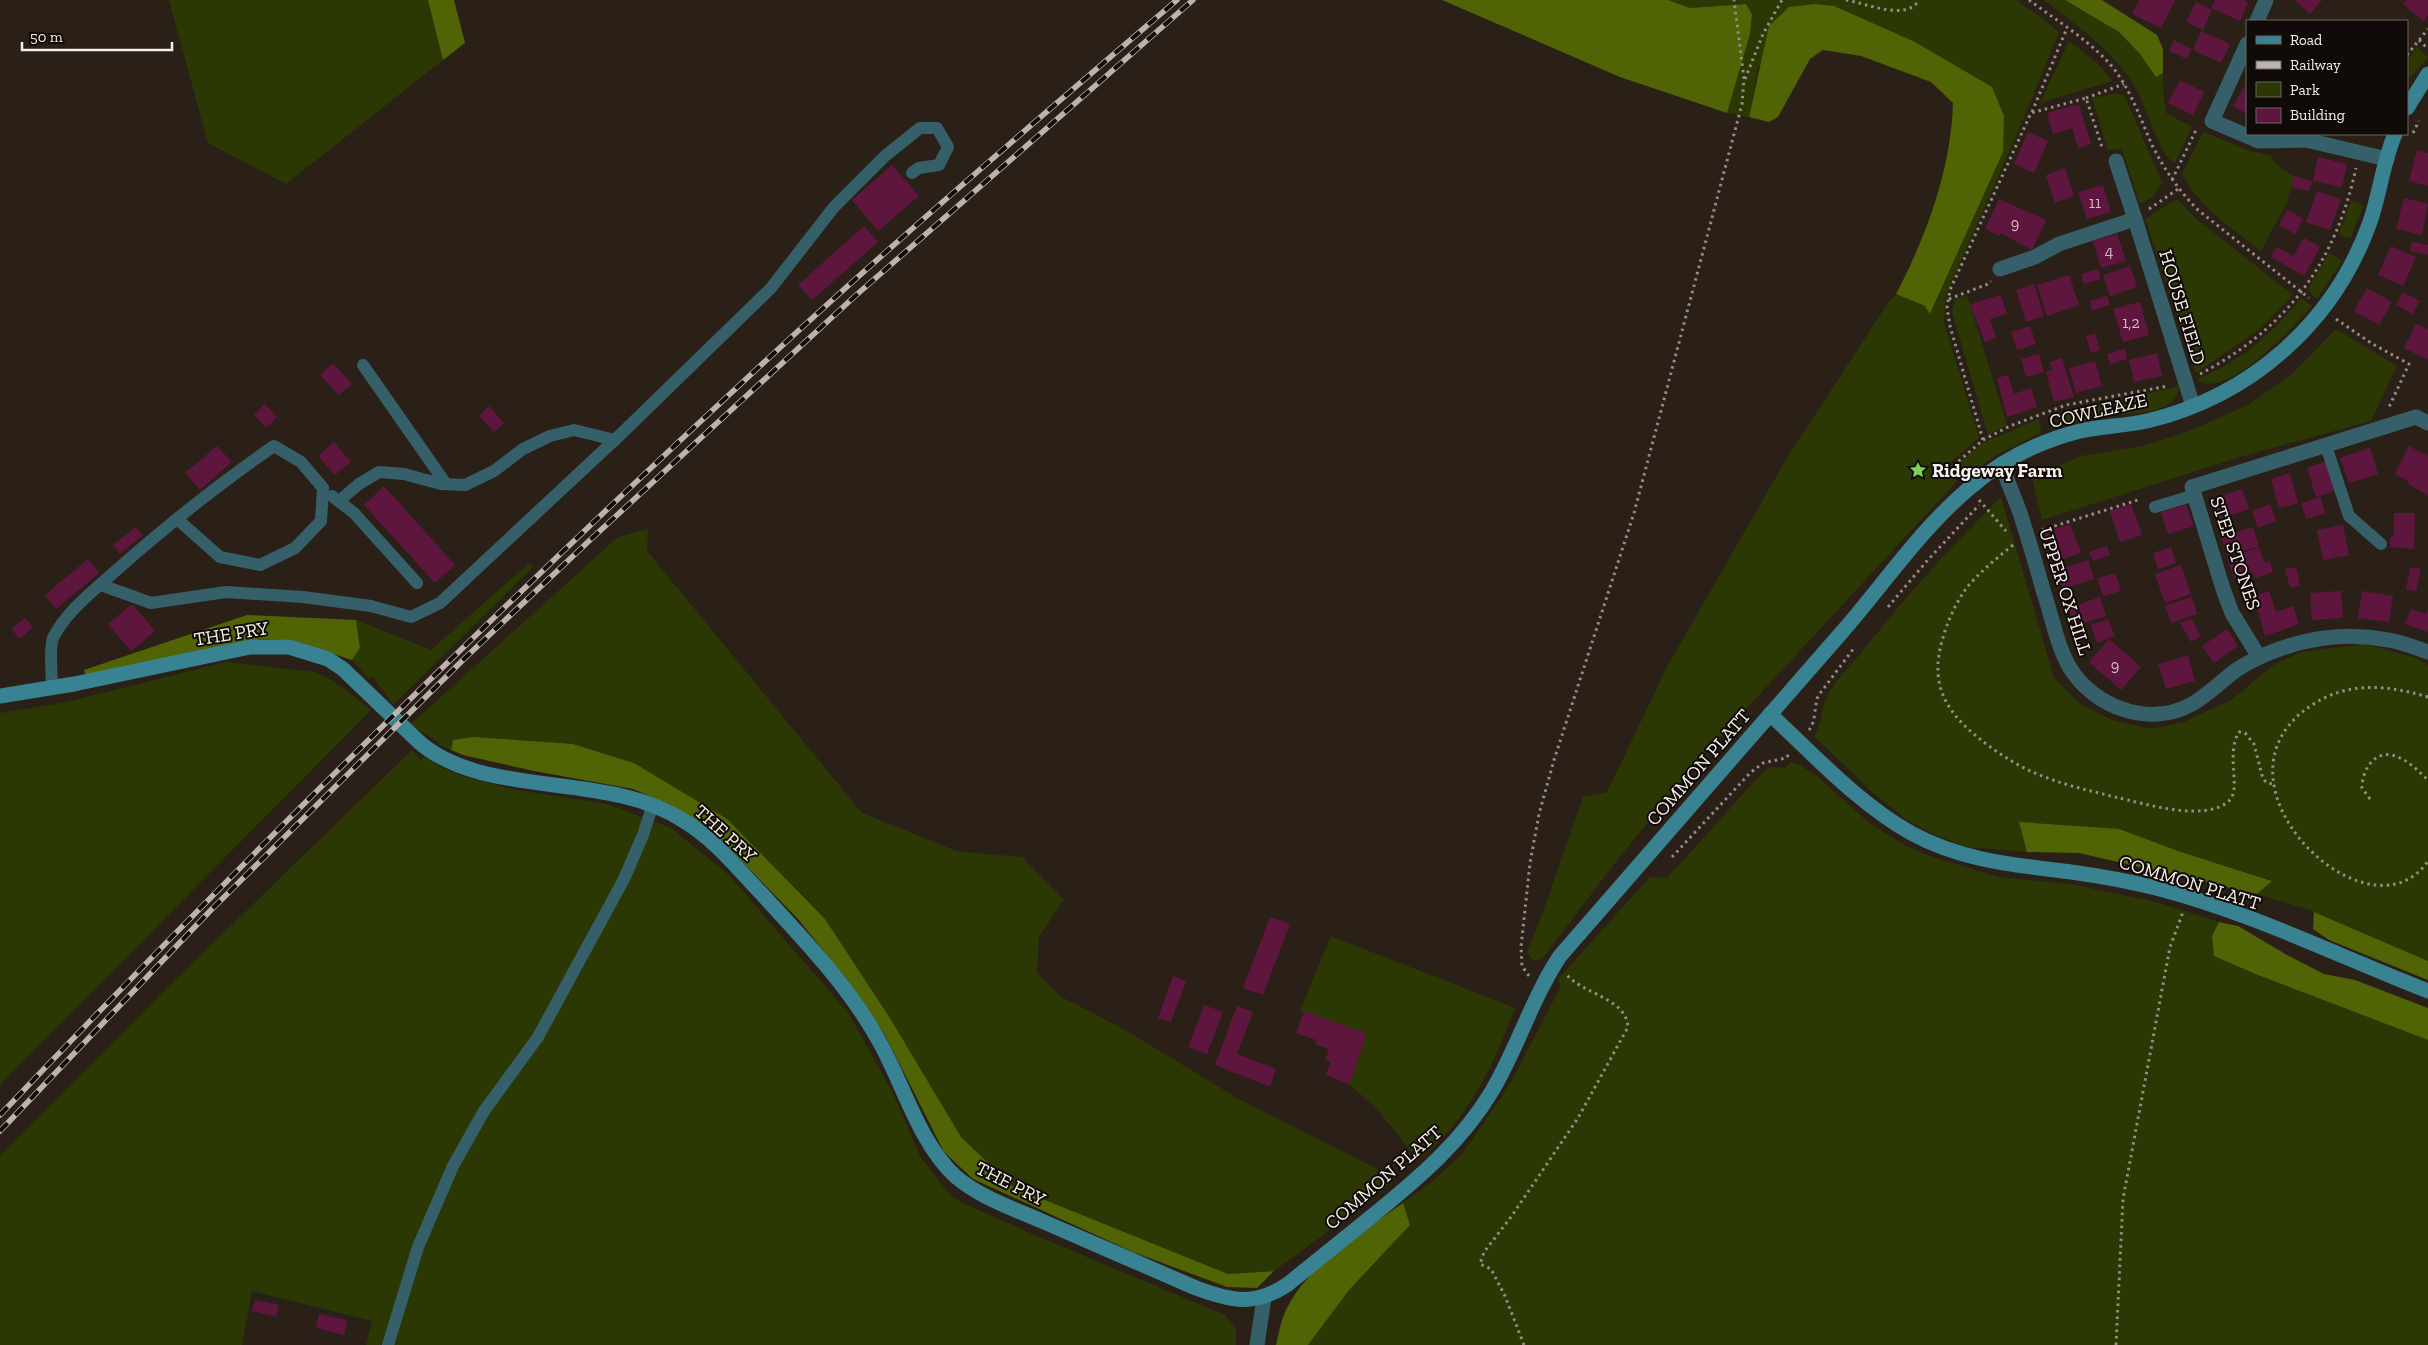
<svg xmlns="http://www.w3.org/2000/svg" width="2428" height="1345" font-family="'Zilla Slab',serif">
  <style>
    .green { fill: #2b3804 }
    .forest { fill: #506406 }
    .building { fill: #5e163e }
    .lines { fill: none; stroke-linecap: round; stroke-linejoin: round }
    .path { stroke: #958c85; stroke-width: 3; stroke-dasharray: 2.5 4; stroke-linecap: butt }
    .lane { stroke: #35606a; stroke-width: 12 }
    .street { stroke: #35606a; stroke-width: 15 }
    .secondary { stroke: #398292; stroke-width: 15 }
    .rail-casing { stroke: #bbb3ac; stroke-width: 5.5 }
    .rail { stroke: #100b08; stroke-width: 4; stroke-dasharray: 11; stroke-linecap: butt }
    .labels { text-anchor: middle; stroke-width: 4; stroke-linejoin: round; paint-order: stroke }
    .number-label { font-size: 16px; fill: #d2bac0 }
    .street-label { font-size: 19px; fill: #f8f1eb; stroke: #100b08 }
    .poi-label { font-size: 19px; font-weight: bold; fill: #f8f1eb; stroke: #100b08; text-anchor: start }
  </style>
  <rect width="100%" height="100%" fill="#2b2018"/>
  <g class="green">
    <polygon points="169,0 428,0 443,60 286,184 208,143"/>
    <polygon points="1668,0 2016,0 2045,20 2059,33 2013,143 1946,295 1944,322 1979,438 1947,465 1957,481 1698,761 1618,859 1542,959 1534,961 1527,953 1544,909 1583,797 1607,792 1668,665 1788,456 1888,303 1896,294 1925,306 1931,313 2003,152 2004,116 1834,6 1758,68 1749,117 1727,113 1750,34 1752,13 1746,4 1690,8"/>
    <path d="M2044,0H2065L2119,32L2140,54L2156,77L2163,73V89L2166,113L2192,127L2175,163C2161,158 2147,110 2140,96C2119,54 2080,28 2044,0Z"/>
    <polygon points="2069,41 2098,64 2112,81 2040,103"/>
    <polygon points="2417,47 2428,57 2412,76 2407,76 2407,60"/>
    <polygon points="2118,93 2125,97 2162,182 2154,196 2140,204 2122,149 2108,150 2092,98"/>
    <path d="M2203,132L2250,151L2272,156L2273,161L2294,177L2287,202L2261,251C2233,229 2199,207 2182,174Z"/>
    <polygon points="2177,199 2195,218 2293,295 2261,328 2196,373 2145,219"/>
    <polygon points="2351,201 2360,203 2363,207 2351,237 2346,238 2339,234"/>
    <polygon points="2329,253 2342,261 2317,299 2308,290"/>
    <polygon points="1967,295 2007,425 1988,435 1952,312 1955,299"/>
    <path d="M2301,298L2312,306C2295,325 2223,404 2197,379C2239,363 2274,332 2301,298Z"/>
    <polygon points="2336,329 2397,366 2371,421 2240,457 2042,520 2032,478 2081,456 2143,446 2189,431 2248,405 2292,374"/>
    <path d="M2179,386C2178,412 2142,412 2123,415L2119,412L2117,401Z"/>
    <polygon points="2106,401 2109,412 2106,417 2065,425 2059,423 2056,413"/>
    <polygon points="2039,419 2041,428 2040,433 1995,456 1965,478 1956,465 1983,443"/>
    <path d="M2001,497L2054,678L2079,703L2112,720L2151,729L2184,722L2231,700L2275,664L2301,652L2365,644L2416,658L2428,665V961L2310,910L2257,894L2271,880L2178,851L2020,822L2027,852L1966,847L1931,833L1907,820L1871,791L1814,736C1823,722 1820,709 1828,694C1838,677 1854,662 1866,647C1908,593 1953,545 2001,497Z"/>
    <polygon points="648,529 647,551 862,813 956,851 1022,857 1064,899 1039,937 1037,973 1060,996 1125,1030 1237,1098 1395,1178 1368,1202 1274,1271 1228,1274 1013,1187 961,1137 890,1018 825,919 634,763 573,744 453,740 451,750 439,745 440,743 410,725 618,537"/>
    <polygon points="529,563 533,567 393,705 373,676 369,679 352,660 360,648 356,620 431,650"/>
    <polygon points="226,662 314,672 332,680 371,710 0,1085 0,713 62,703"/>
    <polygon points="412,750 421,760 425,756 442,768 461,775 510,789 607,804 671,828 729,875 849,1014 893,1093 921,1158 950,1195 967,1205 1044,1239 1225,1315 1236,1328 1236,1345 366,1345 372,1321 252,1291 242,1345 0,1345 0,1156 174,981"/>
    <polygon points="1791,762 1800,765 1818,777 1868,822 1906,846 1930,856 1998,877 2071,884 2156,902 2219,922 2212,936 2258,975 2428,1040 2428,1345 1308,1345 1349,1290 1410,1225 1403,1203 1433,1181 1463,1153 1510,1084 1561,986 1558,979 1650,877 1667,878 1762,773 1771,767 1785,768"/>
    <path d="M1331,936L1515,1008C1494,1064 1467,1123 1418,1160L1377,1109L1349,1084L1367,1034L1300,1011Z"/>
  </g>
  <g class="forest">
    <polygon points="428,0 454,0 465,43 443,60"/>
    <polygon points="1442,0 1668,0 1690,8 1746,4 1752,14 1750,34 1727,113 1620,77"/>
    <polygon points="2065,0 2102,0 2157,35 2163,49 2163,73 2156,77 2140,54 2119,32"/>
    <path d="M1815,4L1834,6L1915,42L1992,87L2004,116L2003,152L1930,314L1925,306L1896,294C1927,235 1951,169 1953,103L1931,82L1861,56L1823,50L1810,59L1778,117L1769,122L1749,117L1769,26L1789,7Z"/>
    <polygon points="247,615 356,620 360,648 352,660 290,640 261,639 86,677 84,670"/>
    <polygon points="473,737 573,744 634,763 727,819 825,919 890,1018 961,1137 1013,1187 1228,1274 1274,1271 1257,1288 1227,1287 1133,1252 973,1179 944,1152 885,1035 848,981 798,919 722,841 671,805 633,789 534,771 463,755 451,750 453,740"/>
    <polygon points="2019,822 2119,829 2178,851 2272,881 2257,894 2079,853 2027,852"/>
    <polygon points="2314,912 2428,961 2428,980 2329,940 2313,929"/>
    <polygon points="2219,922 2238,926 2287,955 2324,974 2355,980 2428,1008 2428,1040 2258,975 2214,956 2212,936"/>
    <path d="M1403,1203L1410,1225L1349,1290L1308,1345H1276C1279,1333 1281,1319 1287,1308C1311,1262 1362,1232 1403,1203Z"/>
  </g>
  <g class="building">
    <polygon points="2139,0 2175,0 2161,28 2132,14"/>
    <polygon points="2215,0 2244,0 2248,2 2240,21 2211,8"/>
    <polygon points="2295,0 2322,0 2310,14"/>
    <polygon points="2406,0 2428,0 2428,15 2423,21 2403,4"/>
    <polygon points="2196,2 2212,10 2203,30 2186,22"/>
    <polygon points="2201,31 2230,44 2221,63 2193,50"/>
    <polygon points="2174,40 2191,49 2187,59 2169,51"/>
    <polygon points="2180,80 2204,92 2193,115 2168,103"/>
    <polygon points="2247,82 2247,114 2233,106"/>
    <polygon points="2079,104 2091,144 2078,148 2072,128 2053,134 2047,113"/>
    <polygon points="2028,132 2048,141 2034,173 2014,164"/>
    <polygon points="2417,150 2428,153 2428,186 2409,181"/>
    <polygon points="2318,157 2347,164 2342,187 2313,181"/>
    <polygon points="892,165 919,196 878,231 852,200"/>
    <polygon points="2065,168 2074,196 2055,203 2046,175"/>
    <polygon points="2294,176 2312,181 2309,191 2291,187"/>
    <polygon points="2103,185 2111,212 2087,219 2078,192"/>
    <polygon points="2317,191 2341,199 2330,230 2306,222"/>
    <polygon points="2404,198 2428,204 2422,235 2396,229"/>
    <polygon points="1999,199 2046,220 2032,250 2001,233 2000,236 1985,229"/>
    <polygon points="2287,210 2303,218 2295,234 2279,225"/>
    <polygon points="864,226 878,242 812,300 798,285"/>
    <polygon points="2117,234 2126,261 2101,268 2093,241"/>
    <polygon points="2304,238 2320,247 2304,276 2271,257 2277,247 2293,256"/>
    <polygon points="2412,242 2428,245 2428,255 2410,251"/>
    <polygon points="2391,246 2416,257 2403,286 2378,275"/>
    <polygon points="2130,266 2137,287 2110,296 2103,275"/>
    <polygon points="2098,269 2101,279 2084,284 2081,274"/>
    <polygon points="2069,275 2079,305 2047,316 2037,285"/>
    <polygon points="2034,284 2044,316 2026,322 2016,290"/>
    <polygon points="2367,288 2392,302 2379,325 2354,311"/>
    <polygon points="2403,292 2420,301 2412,314 2396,305"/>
    <polygon points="2001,295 2007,314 1990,319 1996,338 1985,342 1970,304"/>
    <polygon points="2107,296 2110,305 2092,310 2090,301"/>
    <polygon points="2140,302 2149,335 2123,342 2113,309"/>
    <polygon points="2416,324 2428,329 2428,360 2404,348"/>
    <polygon points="2030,326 2036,344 2017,350 2011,332"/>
    <polygon points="2095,333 2100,350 2091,353 2086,336"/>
    <polygon points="2125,349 2127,359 2110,364 2107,354"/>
    <polygon points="2157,353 2162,376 2134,382 2129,360"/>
    <polygon points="2039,354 2044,372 2026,377 2021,359"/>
    <polygon points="2062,358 2074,397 2054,402 2046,372 2052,370 2050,362"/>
    <polygon points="2095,361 2102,386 2076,393 2069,368"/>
    <polygon points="333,363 352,384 339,395 320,375"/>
    <polygon points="2008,375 2014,394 2031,388 2037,407 2007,417 1997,378"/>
    <polygon points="265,404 277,417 266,428 254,415"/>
    <polygon points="489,406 504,423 494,432 479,416"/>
    <polygon points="334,442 351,462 335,475 318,456"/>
    <polygon points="217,446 232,462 200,490 185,473"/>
    <polygon points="2409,446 2428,456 2428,496 2407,483 2408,481 2395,474"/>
    <polygon points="2370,448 2378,474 2349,483 2340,458"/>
    <polygon points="2326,461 2335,491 2316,497 2307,468"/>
    <polygon points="2290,473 2298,503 2279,508 2271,479"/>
    <polygon points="384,486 455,565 435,583 364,505"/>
    <polygon points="2242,489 2249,509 2217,520 2210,500"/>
    <polygon points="2321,497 2325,514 2306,519 2301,503"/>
    <polygon points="2131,504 2142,535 2120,542 2110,511"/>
    <polygon points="2270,504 2276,521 2258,528 2252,511"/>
    <polygon points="2186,505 2194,526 2168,534 2161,512"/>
    <polygon points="2394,513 2415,513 2414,549 2390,547 2390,537 2394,537"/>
    <polygon points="2070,524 2081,553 2054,562 2044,533"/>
    <polygon points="2343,525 2349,555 2323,560 2317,530"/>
    <polygon points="136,527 143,535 120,554 113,545"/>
    <polygon points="2253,527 2259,546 2228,556 2221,537"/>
    <polygon points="2107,546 2110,555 2093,561 2089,552"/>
    <polygon points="2171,547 2176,563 2158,569 2153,553"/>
    <polygon points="2259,547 2264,563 2270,561 2273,572 2255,578 2253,572 2234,578 2227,558"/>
    <polygon points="88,559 99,573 56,609 45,595"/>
    <polygon points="2088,560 2094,579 2063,589 2057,570"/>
    <polygon points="2181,565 2191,594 2165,603 2155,574"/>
    <polygon points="2296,567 2300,586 2290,588 2285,569"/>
    <polygon points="2410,567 2421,569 2416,591 2406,589"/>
    <polygon points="2115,573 2121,591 2103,596 2097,578"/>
    <polygon points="2269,591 2276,612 2293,606 2299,624 2265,636 2254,596"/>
    <polygon points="2341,591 2343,618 2312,620 2310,593"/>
    <polygon points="2362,591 2393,596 2389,622 2358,618"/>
    <polygon points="2100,597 2106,616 2075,626 2069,608"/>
    <polygon points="2192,597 2197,614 2171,623 2165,606"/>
    <polygon points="132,604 155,631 131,651 108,624"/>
    <polygon points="2411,609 2426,614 2428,610 2428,632 2405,624"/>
    <polygon points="25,618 33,627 20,639 11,629"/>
    <polygon points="2191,618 2201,636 2191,642 2180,623"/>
    <polygon points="2108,619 2115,636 2097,643 2091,625"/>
    <polygon points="2227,629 2238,646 2214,663 2202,646"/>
    <polygon points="2109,639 2141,667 2121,690 2089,662"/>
    <polygon points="2188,655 2195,681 2166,689 2158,664"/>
    <polygon points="1270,917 1290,924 1263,995 1243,988"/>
    <polygon points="1173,976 1186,981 1171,1022 1158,1018"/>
    <polygon points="1204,1005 1223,1012 1207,1054 1188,1047"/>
    <polygon points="1237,1006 1253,1012 1237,1054 1276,1069 1270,1087 1215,1065"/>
    <polygon points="1304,1011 1367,1034 1349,1084 1326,1075 1331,1062 1325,1060 1329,1049 1315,1044 1316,1040 1296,1033"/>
    <polygon points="255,1300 279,1305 276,1316 252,1311"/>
    <polygon points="319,1314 347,1320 344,1335 316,1328"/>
  </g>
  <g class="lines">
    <g class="path">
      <path d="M1846,0C1866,3 1906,22 1919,0"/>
      <path d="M2029,0C2057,21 2097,45 2117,73C2133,96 2141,120 2152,145C2164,169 2179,191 2198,210L2309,298"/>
      <polyline points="2419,40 2428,49"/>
      <polyline points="2407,55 2428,29"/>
      <polyline points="1745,79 1763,34 1782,0"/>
      <polyline points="2086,98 2124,84"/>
      <polyline points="2032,112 2067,28"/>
      <polyline points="2413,133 2419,121"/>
      <polyline points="2172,180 2197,128"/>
      <polyline points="2149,209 2178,189"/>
      <polyline points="1949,299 1988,284 1991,281"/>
      <polyline points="2336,319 2371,343 2409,364 2389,407"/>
      <path d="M2200,374C2287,328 2335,264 2356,168"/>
      <polyline points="1983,440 2010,426 2066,405 2168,386"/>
      <polyline points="1960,476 1953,466 1983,440 1950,326 1947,308 1950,290 2031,113 2086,98 2103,150"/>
      <polyline points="1979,500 2006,531"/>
      <polyline points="2042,530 2141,499"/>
      <path d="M2013,545C1997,558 1981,571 1968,586C1956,602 1947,622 1942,641C1928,690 1951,718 1989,746C2007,759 2025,770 2045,777C2068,786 2091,791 2115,797C2143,803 2204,823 2229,801C2242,788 2225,755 2239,732L2245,733L2254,744L2263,779L2267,783L2273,784"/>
      <polyline points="1888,607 1926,562 1979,505"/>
      <path d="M2428,697C2388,685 2348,681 2312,705C2196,780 2368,948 2428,861"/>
      <path d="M1809,730C1816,722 1814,707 1818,696L1854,648"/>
      <path d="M2370,799L2362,788C2362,768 2377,746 2400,758C2411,763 2419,772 2428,780"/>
      <polyline points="1672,857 1750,773 1763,763 1786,758 1789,754"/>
      <polyline points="1529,976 1522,966 1521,947 1530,863 1539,814 1554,760 1634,513 1742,104 1744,79 1734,0"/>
      <path d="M1524,1345L1505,1296L1491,1269L1480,1264L1484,1252L1511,1217L1578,1118L1628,1027C1626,998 1583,994 1567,975"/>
      <polyline points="2116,1345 2123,1199 2170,947 2183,912"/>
    </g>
    <g class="lane">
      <polyline points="363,365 446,484"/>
      <polyline points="2326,446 2349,516 2381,544"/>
      <polyline points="332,496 354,513 417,583"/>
      <polyline points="339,501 359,484 379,472 404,474 441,484 465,485 494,471 523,449 550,436 574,430 615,440"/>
      <polyline points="2155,507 2195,495"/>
      <polyline points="101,585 151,603 226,592 303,597 371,606 411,617 440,603 620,435 771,288 834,207 885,156 920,128 937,128 948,147 939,165 919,168 912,173"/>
      <path d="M52,688C52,676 49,648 53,638C66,612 91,593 112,574C164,528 217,485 274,446L301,462L323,488L321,521L295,548L260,565L220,557L177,519"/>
      <polyline points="388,1345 418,1247 453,1166 484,1111 538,1037 624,879 643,835 653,804"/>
    </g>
    <g class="street">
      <polyline points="2257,21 2266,0"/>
      <polyline points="2247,44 2212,121 2259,141 2306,140 2387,159"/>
      <polyline points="2116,161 2135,219"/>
      <polyline points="2000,269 2035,257 2059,244 2135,219 2193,406"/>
      <path d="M2002,464C2006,479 2013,494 2019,510C2028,537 2036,565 2044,593C2052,617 2057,646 2070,668C2094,707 2149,728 2192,704C2204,697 2214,688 2225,679C2239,666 2256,658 2274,651C2326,631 2376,631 2428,652"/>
      <polyline points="2259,657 2232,613 2223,589 2192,487 2416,417 2428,423"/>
      <polyline points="1257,1345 1264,1298"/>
    </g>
    <g class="secondary">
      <polyline points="2407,108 2428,74"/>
      <path d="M0,696L74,684L250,647H289L328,659L343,669L419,742C486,800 606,770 684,821C714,839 737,868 761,893C803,939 849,986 879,1041C903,1083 919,1143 955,1176C980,1198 1015,1209 1044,1222C1095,1244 1145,1266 1196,1288C1231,1301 1255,1307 1288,1284C1318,1260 1347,1236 1377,1212C1421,1176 1462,1141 1492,1091C1518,1047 1532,998 1560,956C1654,847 1748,740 1842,632C1884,584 1922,527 1972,486C2003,459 2041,441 2080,431C2102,426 2125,426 2147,421C2251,396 2334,323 2370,222C2380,193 2383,162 2395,134"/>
      <path d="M1770,714C1814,755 1859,804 1911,833C1962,861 2015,865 2071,872C2100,876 2128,881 2156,888C2250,912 2338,956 2428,991"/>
    </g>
    <g class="rail-casing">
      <g id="rail">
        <path d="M0,1115C245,857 499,608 760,366C896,240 1037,120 1177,0"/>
        <polyline points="0,1131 210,911 466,657 590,540 854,297 1193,0"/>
      </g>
    </g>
    <use href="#rail" class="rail"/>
  </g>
  <defs>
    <g id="sight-bare" transform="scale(1.35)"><path d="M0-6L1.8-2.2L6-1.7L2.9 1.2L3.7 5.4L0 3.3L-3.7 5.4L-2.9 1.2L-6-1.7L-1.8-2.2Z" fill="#79d158" stroke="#100b08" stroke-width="2.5" paint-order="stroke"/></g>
  </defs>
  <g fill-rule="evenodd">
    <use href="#sight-bare" x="1918" y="470"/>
  </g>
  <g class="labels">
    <g class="number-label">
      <text x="2095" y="208">11</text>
      <text x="2015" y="229">9</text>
      <text x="2109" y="257">4</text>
      <text x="2131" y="328">1,2</text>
      <text x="2115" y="671">9</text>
    </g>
    <g class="street-label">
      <text transform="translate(2183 307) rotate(73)" y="7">HOUSE FIELD</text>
      <text transform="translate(2098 410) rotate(-13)" y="7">COWLEAZE</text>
      <text transform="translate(2236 553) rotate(71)" y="7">STEP STONES</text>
      <text transform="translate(2066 591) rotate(72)" y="7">UPPER OX HILL</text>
      <text transform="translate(231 633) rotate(-9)" y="7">THE PRY</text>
      <text transform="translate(1698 767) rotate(-49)" y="7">COMMON PLATT</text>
      <text transform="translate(726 833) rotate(42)" y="7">THE PRY</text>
      <text transform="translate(2190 882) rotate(17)" y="7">COMMON PLATT</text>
      <text transform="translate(1383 1177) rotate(-41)" y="7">COMMON PLATT</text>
      <text transform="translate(1011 1183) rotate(27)" y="7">THE PRY</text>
    </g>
    <g class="poi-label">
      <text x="1932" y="477">Ridgeway Farm</text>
    </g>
  </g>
  <rect x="2246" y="20" width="162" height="115" fill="#100b08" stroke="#6d6763"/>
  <rect x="2256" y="36" width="25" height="8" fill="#398292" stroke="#6d6763"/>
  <text x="2290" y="45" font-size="15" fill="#f8f1eb">Road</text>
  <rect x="2256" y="61" width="25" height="8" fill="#bbb3ac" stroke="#6d6763"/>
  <text x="2290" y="70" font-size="15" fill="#f8f1eb">Railway</text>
  <rect x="2256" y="82" width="25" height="15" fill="#2b3804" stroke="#6d6763"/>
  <text x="2290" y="95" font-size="15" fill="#f8f1eb">Park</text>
  <rect x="2256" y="108" width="25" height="15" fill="#5e163e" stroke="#6d6763"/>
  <text x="2290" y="120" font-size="15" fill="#f8f1eb">Building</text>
  <path d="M22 42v8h150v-8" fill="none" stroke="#f8f1eb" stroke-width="2.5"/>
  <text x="30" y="42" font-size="15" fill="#f8f1eb" stroke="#100b08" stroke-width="4" paint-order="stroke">50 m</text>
</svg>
